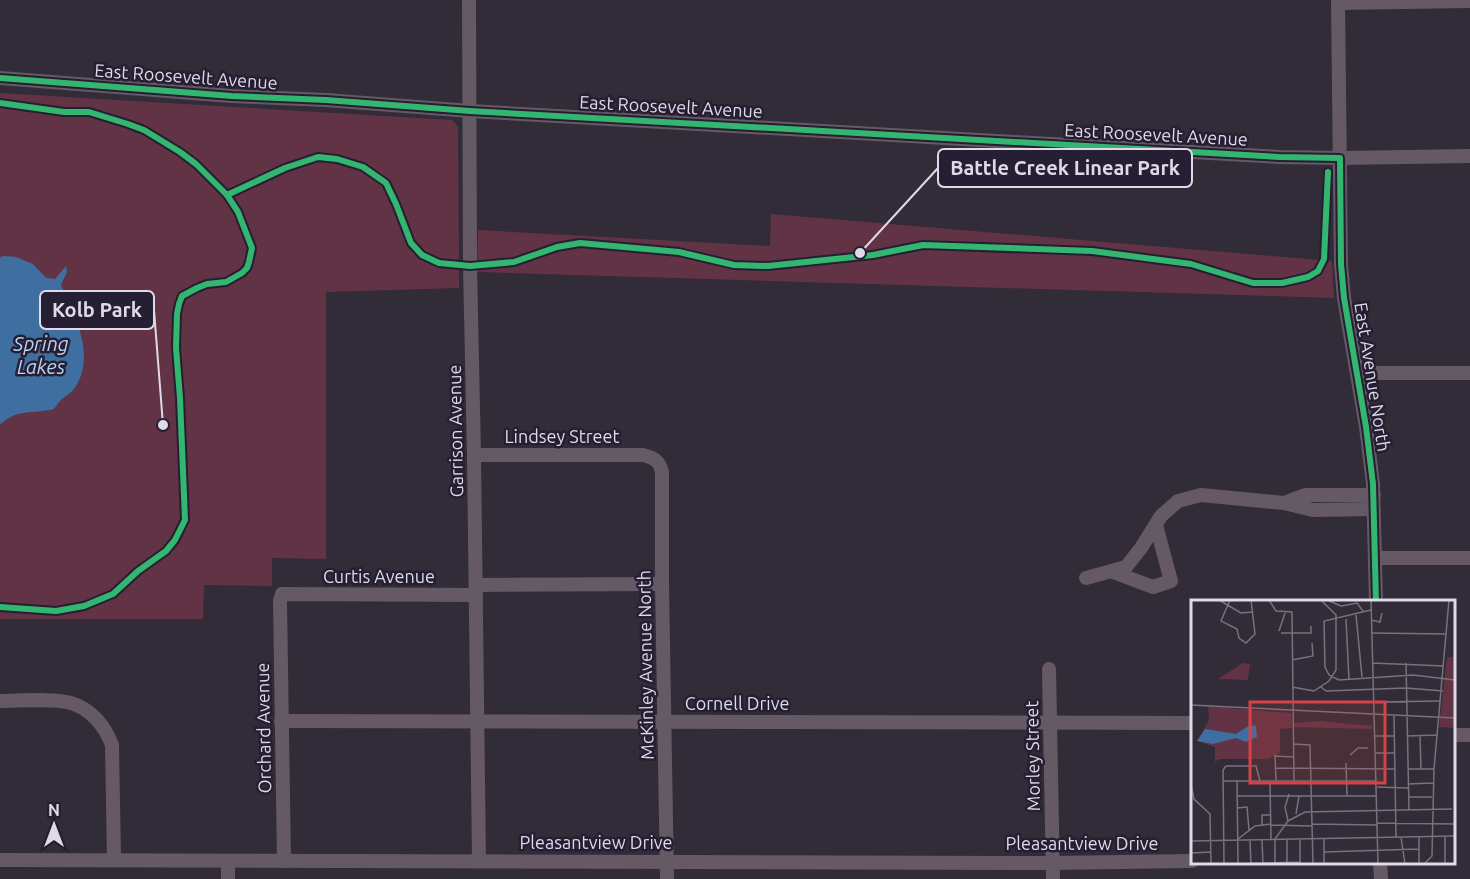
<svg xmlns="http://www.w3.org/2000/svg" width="1470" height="879" font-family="Ubuntu,sans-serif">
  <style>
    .green { fill: #613345 }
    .water { fill: #3e6fa0 }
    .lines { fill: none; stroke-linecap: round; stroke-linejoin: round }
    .minor { stroke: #655965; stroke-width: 14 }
    .cycleway-casing { stroke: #261e32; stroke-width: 10 }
    .cycleway { stroke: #33b770; stroke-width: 6 }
    .labels { text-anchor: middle; stroke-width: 5; stroke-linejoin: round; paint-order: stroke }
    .street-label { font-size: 18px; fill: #dfdae7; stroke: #261e32 }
    .water-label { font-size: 20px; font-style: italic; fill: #b8d5f3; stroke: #261e32 }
    .inset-road { fill: none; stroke: #77727d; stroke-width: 1.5 }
    .view { fill: #d74345; fill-opacity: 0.15; stroke: #d74345; stroke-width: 3 }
    .inset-edge { fill: none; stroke: #dfdae7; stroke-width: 3 }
    .leader { fill: none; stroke: #dfdae7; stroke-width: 2 }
    .callout-dot { fill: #dfdae7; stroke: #261e32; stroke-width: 2 }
    .callout { fill: #261e32; stroke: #dfdae7; stroke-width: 2 }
    .callout-label { font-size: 20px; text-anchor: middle; font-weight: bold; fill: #dfdae7 }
  </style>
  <rect width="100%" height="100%" fill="#312c37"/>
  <g class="green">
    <polygon points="0,93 452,120 458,127 459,288 326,292 326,559 272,558 272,586 204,585 203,619 0,619"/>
    <polygon points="771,214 1332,261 1334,298 477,272 478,230 770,246"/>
  </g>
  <path class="water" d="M4,256L16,257L33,264L46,278L55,279L66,266L67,272L61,285C75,315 97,358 74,389C71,393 67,395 63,398C59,401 57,405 54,409C44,412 33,411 23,413C14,414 7,419 0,424V257Z"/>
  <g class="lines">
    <g class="minor">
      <polyline points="469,0 470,266 474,455 479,861"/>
      <polyline points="1338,0 1341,264 1344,298 1366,427 1373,484 1376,602"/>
      <polyline points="1338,3 1470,1"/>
      <polyline points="0,78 232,96 326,100 470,111 1279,157 1340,158 1470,156"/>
      <polyline points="1357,373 1470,373"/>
      <path d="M474,455H643C654,458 659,460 662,472V584L667,879"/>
      <polyline points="1374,495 1305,495 1284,503 1313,510 1374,509"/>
      <polyline points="1375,558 1470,558"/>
      <polyline points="1113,572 1153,587 1171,581 1156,525"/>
      <polyline points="1086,578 1126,567 1141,548 1161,516 1178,501 1201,495 1284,503"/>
      <polyline points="476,585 662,584"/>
      <polyline points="1049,669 1053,879"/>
      <path d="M0,701C19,701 54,698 71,703C91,709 105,726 112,745L114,860"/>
      <polyline points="281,721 1192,723"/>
      <polyline points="1454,735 1470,735"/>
      <polyline points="0,860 1053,863 1192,861"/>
      <polyline points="228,861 228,879"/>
      <polyline points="284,861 280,601 282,594 476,595"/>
      <polyline points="1380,862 1381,879"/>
    </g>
    <g class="cycleway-casing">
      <g id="cycleway">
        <polyline points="0,78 232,96 326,100 470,111 1279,157 1340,158 1341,264 1344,298 1366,427 1373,484 1376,602"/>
        <polyline points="0,103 64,112 89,112 128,124 144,130 180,152 196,164 227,195 238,212 252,248 249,262 247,268 242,273 226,282 207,284 197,288 182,296 179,304 177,314 176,348 180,398 185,520 175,540 166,551 138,571 113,594 84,606 56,611 0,607"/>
        <polyline points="227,195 285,168 318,157 337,159 363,167 386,183 396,204 411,243 422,255 439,263 470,266 514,262 557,247 580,243 679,252 734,265 768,266 873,255 923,245 1092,251 1191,264 1253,283 1282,283 1308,277 1318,271 1324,259 1328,172"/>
      </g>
    </g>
    <use href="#cycleway" class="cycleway"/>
  </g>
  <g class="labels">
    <g class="street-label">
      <text transform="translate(186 77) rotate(4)" y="6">East Roosevelt Avenue</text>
      <text transform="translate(671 107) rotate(3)" y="6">East Roosevelt Avenue</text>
      <text transform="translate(1156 135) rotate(3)" y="6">East Roosevelt Avenue</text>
      <text transform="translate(1372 377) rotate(81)" y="6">East Avenue North</text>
      <text transform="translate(456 431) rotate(-91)" y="6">Garrison Avenue</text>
      <text x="562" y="443">Lindsey Street</text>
      <text x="379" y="583">Curtis Avenue</text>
      <text transform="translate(646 665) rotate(-91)" y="6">McKinley Avenue North</text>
      <text x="737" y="710">Cornell Drive</text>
      <text transform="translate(264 728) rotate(-91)" y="6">Orchard Avenue</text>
      <text transform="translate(1033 756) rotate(-91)" y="6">Morley Street</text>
      <text x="596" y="849">Pleasantview Drive</text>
      <text x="1082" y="850">Pleasantview Drive</text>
    </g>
    <g class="water-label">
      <text x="41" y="351">Spring<tspan x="41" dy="23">Lakes</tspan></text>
    </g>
  </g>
  <g transform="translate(1191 600)">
    <rect width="264" height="264" fill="#312c37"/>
    <path d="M256,57H264V128L248,127ZM52,63L59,64L57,80L27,79ZM17,106L100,113L101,128L89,129V153L77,159H28L24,162V147L6,141L18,120ZM129,121L181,126V129L102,127L103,123Z" fill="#613345"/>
    <path d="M59,125L65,126L66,137L55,142L45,138L22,144L6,141L14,129L45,134Z" fill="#3e6fa0"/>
    <path class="inset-road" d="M28,0L50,13L61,12M39,0L30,21L46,29L48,38L55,43L64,34L60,0M78,0L85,11L101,12L103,181M136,0L150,6L166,3L172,11M180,0L187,264M180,10L133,21L134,67L138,75L148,80L222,75L264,80M165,15L171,77M155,19L158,80M180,20L189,22L191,13M88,31L94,13M90,33H120V26M180,33L256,34M101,60L122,56L121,43M181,63L253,66M215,63L218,210M101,87L123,91L138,81L145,70V15L130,0M130,87L135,91L215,88L252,91M182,102L250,101M0,105L264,118M203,116L205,237M183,136H203M216,136L246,135M229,136L230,169M102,144L119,145L122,264M185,153H203M159,155L167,148H177M155,163L156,196M84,168L204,169M217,169H243M32,181H186M46,181L47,264M79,181L80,240M85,181L84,156L102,157M264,181V228M217,184L242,183M0,185L3,199L19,214L20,264M186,187L217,188M46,196H186M217,197H241M46,208L56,207L58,230M105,214L108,196M97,221L114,212L261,209M186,223L263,224M121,224L186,225M71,225V215H80M80,225L121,226M210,237L214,264M254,237V264M47,239L64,226L80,224M133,239V264M71,240L72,264M96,240V264M109,240V264M0,241L264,236M59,241L60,264M133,252L228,249M0,253L20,252M33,264L32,170L35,166H65L69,181M47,264L109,262M84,264V239L97,221L94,207L98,194M228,264V237M233,264L241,256L243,169L258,0"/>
    <path class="view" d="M59,102H194V183H59Z"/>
    <rect width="264" height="264" class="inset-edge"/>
  </g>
  <path class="leader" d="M860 253L938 168M163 425L154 310"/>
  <g class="callout-dot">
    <circle cx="860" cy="253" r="6"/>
    <circle cx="163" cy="425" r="6"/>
  </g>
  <g class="callout">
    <rect x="938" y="149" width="254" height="38" rx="6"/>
    <rect x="40" y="291" width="114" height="38" rx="6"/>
  </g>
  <g class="callout-label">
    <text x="1065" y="175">Battle Creek Linear Park</text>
    <text x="97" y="317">Kolb Park</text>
  </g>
  <g transform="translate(54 825)" stroke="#261e32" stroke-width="4.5" paint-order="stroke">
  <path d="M0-4.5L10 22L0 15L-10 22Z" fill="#dfdae7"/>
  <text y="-9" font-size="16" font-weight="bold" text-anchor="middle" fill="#dfdae7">N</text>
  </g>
</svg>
